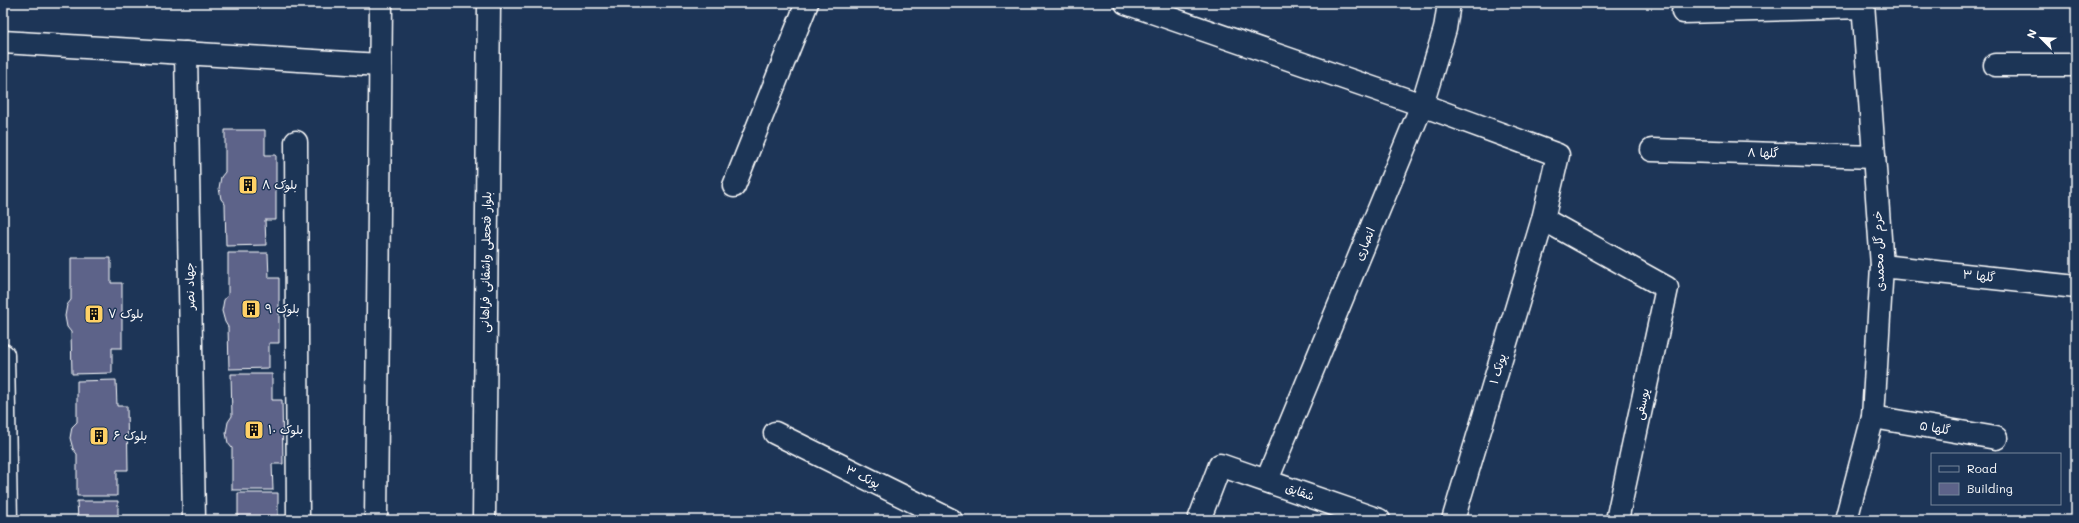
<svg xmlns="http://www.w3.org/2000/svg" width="2079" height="523" font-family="Mali,'Playpen Sans Arabic',sans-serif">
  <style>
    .building { fill: #5d6389; stroke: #fff }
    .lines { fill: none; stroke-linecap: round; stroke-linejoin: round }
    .minor-casing { stroke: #fff; stroke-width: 25 }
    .major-casing { stroke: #fff; stroke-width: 25 }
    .minor { stroke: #1d3557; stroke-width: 22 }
    .major { stroke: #1d3557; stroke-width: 22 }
    .labels { text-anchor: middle; stroke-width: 3; stroke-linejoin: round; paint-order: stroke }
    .street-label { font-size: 12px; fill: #fff; stroke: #1d3557 }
    .poi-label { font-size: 12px; fill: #fff; stroke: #1d3557; text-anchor: start }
  </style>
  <rect width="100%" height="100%" fill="#1d3557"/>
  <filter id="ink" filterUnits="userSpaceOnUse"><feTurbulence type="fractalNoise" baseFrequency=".025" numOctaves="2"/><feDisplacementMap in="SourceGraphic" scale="8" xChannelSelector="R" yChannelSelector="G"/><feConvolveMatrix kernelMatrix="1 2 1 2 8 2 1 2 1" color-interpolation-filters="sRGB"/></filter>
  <g filter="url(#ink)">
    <g class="building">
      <polygon points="225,130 265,130 265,155 276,155 276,220 265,220 266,245 226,246 225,204 221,199 219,188 221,177 225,172"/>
      <polygon points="228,253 268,253 269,278 279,278 279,343 269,343 269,368 229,369 228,327 225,322 222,311 224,300 228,295"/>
      <polygon points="71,258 111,258 111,283 122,283 122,348 112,348 112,373 72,374 71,332 67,327 65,316 67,305 71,300"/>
      <polygon points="231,374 272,374 272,400 282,400 283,464 272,464 273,490 232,490 232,448 228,443 226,433 228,422 232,416"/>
      <polygon points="116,380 117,406 127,406 128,470 117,470 117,496 77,496 77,454 73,449 70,438 72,427 77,422 77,381"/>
      <polygon points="238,493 278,493 278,519 289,520 238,520"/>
      <polygon points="77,501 118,501 118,520 78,520"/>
    </g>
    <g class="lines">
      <g class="minor-casing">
        <g id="minor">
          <polyline points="1126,3 1422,105 1558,155 1543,219 1453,520"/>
          <polyline points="1683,12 1863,7"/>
          <polyline points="3,42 380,65"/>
          <polyline points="186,53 194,520"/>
          <polyline points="1995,65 2076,65"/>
          <polyline points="296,142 298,520"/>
          <polyline points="1652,150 1874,157"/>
          <polyline points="734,186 807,3"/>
          <polyline points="1543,219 1667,288 1617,520"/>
          <polyline points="1882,266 2076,287"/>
          <polyline points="3,355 6,520"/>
          <polyline points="1873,417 1996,438"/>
          <polyline points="775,433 951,520"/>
          <polyline points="1267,480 1422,105 1445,29 1449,3"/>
          <polyline points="1199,520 1220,465 1379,520"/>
          <polyline points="1846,520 1873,417 1882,266 1863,3"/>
        </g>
      </g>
      <g class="major-casing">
        <g id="major">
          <polyline points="376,520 381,3"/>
          <polyline points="484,520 489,3"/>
        </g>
      </g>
      <use href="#minor" class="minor"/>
      <use href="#major" class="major"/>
    </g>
  </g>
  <defs>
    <g id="building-square" transform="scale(1)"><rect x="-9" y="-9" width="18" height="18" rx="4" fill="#ffd166" stroke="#1d3557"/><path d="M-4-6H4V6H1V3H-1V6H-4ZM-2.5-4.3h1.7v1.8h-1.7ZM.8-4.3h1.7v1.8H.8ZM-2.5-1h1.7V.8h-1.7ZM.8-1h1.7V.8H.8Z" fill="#111"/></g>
  </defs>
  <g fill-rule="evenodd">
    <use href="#building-square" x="248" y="185"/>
    <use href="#building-square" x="251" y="309"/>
    <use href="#building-square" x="94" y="314"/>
    <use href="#building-square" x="254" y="430"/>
    <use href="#building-square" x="99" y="436"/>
  </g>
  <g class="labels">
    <g class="street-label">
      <text transform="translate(1763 153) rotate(2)" y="4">گلها ۸</text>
      <text transform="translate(1365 244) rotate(-68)" y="4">انصاری</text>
      <text transform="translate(1879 251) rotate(-92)" y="4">خرم گل محمدی</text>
      <text transform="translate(486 262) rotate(-89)" y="4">بلوار فتحعلی واشقانی فراهانی</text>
      <text transform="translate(1979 276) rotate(6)" y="4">گلها ۳</text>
      <text transform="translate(190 286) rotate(-91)" y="4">جهاد نصر</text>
      <text transform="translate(1498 369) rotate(-73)" y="4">پونک ۱</text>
      <text transform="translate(1642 404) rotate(-78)" y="4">یوسفی</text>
      <text transform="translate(1935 428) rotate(10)" y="4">گلها ۵</text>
      <text transform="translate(863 477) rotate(26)" y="4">پونک ۳</text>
      <text transform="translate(1300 492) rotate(20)" y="4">شقایق</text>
    </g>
    <g class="poi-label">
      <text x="262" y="189">بلوک ۸</text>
      <text x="265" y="313">بلوک ۹</text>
      <text x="108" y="318">بلوک ۷</text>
      <text x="268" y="434">بلوک ۱۰</text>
      <text x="113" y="440">بلوک ۶</text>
    </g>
  </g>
  <rect width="2079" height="523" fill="none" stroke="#1d3557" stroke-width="16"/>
  <rect x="8" y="8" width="2063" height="507" fill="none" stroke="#fff" stroke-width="1.5" filter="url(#ink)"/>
  <rect x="1931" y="453" width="130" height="52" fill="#1d3557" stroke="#77869a"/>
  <rect x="1939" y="466" width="20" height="6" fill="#1d3557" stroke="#77869a"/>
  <text x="1967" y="473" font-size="12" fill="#ffffff">Road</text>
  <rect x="1939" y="483" width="20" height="12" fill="#5d6389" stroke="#77869a"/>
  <text x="1967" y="493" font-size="12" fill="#ffffff">Building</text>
  <g transform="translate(2041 38) rotate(294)" stroke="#1d3557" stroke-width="3" paint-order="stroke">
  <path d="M0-3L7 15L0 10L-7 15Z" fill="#ffffff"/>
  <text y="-6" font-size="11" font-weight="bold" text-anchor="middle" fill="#ffffff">N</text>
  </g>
</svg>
